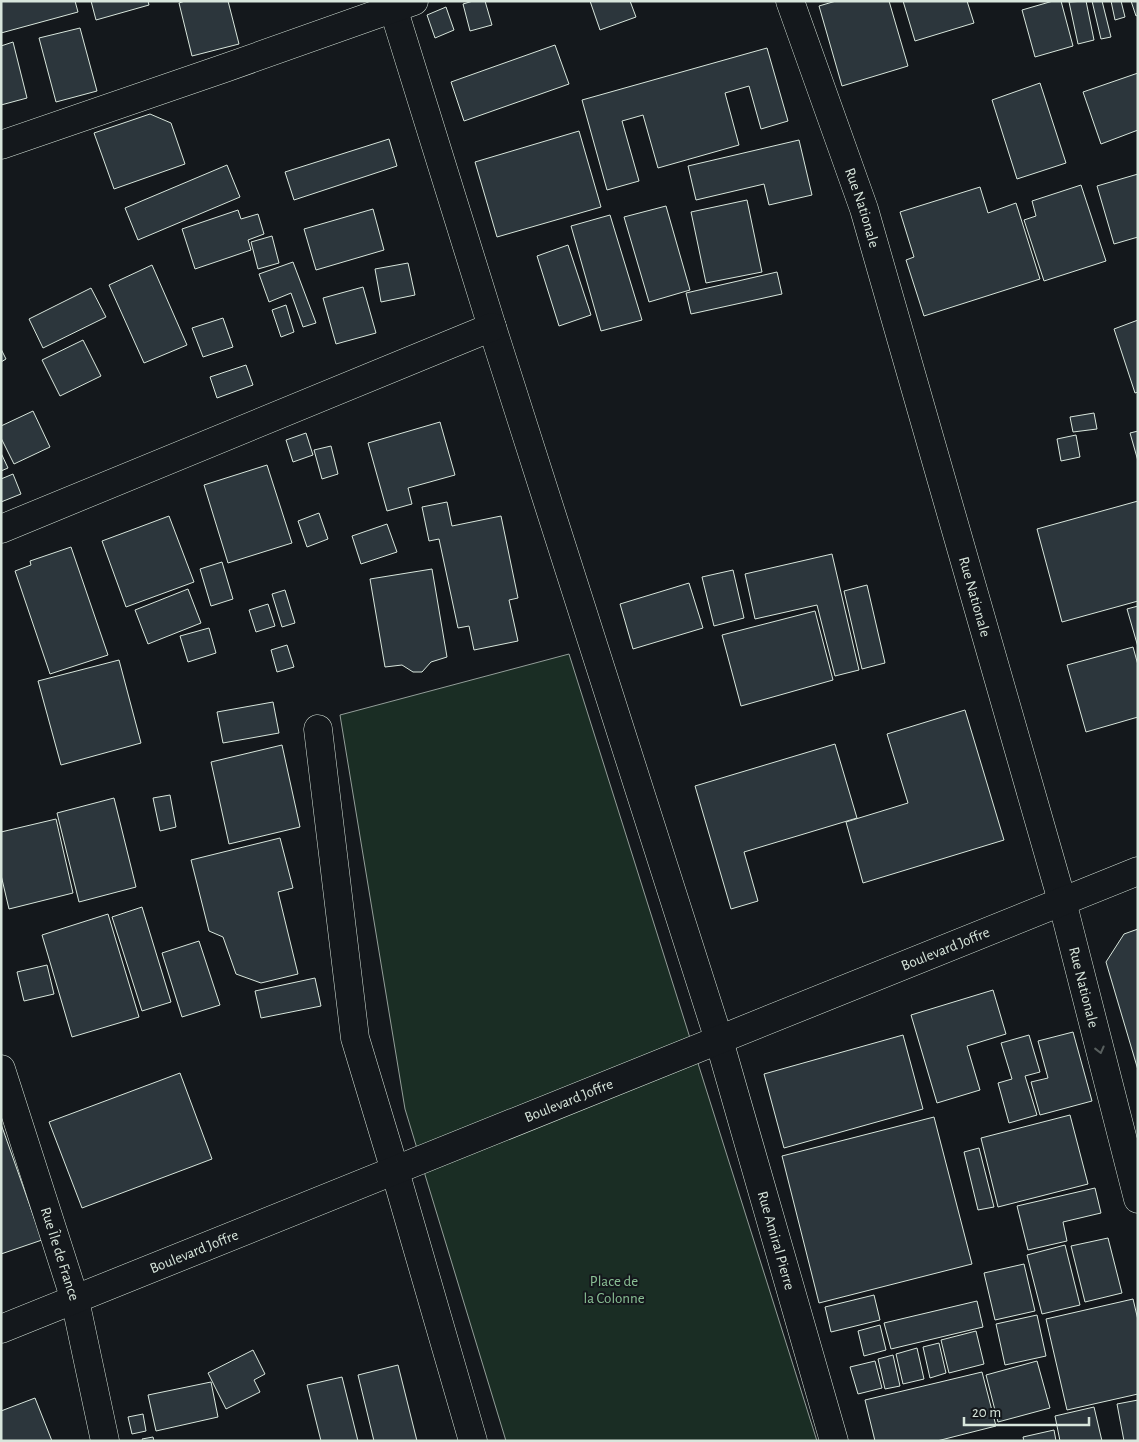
<svg xmlns="http://www.w3.org/2000/svg" width="1139" height="1442" font-family="'Alegreya Sans',sans-serif">
  <style>
    .green { fill: #1a2d24; stroke: #939e99 }
    .building { fill: #2c363c; stroke: #d8e6dc }
    .lines { fill: none; stroke-linecap: round; stroke-linejoin: round }
    .minor-casing { stroke: #d8e6dc; stroke-width: 29 }
    .tertiary-casing { stroke: #d8e6dc; stroke-width: 29 }
    .minor { stroke: #14181c; stroke-width: 28 }
    .tertiary { stroke: #14181c; stroke-width: 28 }
    .oneway { stroke: #59605f }
    .labels { text-anchor: middle; stroke-width: 4; stroke-linejoin: round; paint-order: stroke }
    .street-label { font-size: 15px; fill: #d8e6dc; stroke: #14181c }
    .park-label { font-size: 15px; fill: #8ac095; stroke: #14181c }
  </style>
  <rect width="100%" height="100%" fill="#14181c"/>
  <polygon class="green" points="569,654 817,1441 506,1441 405,1109 340,715"/>
  <g class="building">
    <polygon points="1,1 75,1 78,12 1,33"/>
    <polygon points="91,1 148,1 149,5 96,20"/>
    <polygon points="185,1 228,1 239,44 192,56 179,3"/>
    <polygon points="473,1 485,1 492,25 470,31 463,4"/>
    <polygon points="590,1 630,1 636,17 600,30"/>
    <polygon points="836,1 889,1 908,66 842,86 819,6"/>
    <polygon points="903,1 967,1 974,23 915,41"/>
    <polygon points="1053,1 1061,1 1073,46 1035,57 1022,10"/>
    <polygon points="1086,1 1094,40 1078,44 1069,2"/>
    <polygon points="1092,1 1102,1 1111,37 1101,39"/>
    <polygon points="1111,1 1121,1 1125,17 1115,20"/>
    <polygon points="1131,1 1138,1 1138,15 1136,16"/>
    <polygon points="446,7 454,30 435,38 427,15"/>
    <polygon points="80,28 97,91 56,102 39,38"/>
    <polygon points="13,42 27,98 1,105 1,46"/>
    <polygon points="555,45 569,84 464,121 451,82"/>
    <polygon points="767,48 788,121 761,129 749,86 725,93 739,145 658,168 643,115 622,121 639,181 607,190 582,100"/>
    <polygon points="1138,73 1138,130 1101,144 1083,92"/>
    <polygon points="1040,83 1066,163 1017,179 992,100"/>
    <polygon points="150,114 171,123 185,164 114,189 94,133"/>
    <polygon points="579,131 601,207 497,237 475,162"/>
    <polygon points="389,139 397,166 294,200 285,172"/>
    <polygon points="799,140 812,195 769,205 764,184 696,200 688,166"/>
    <polygon points="227,165 240,197 138,240 125,208"/>
    <polygon points="1138,174 1138,237 1114,244 1097,186"/>
    <polygon points="1081,185 1106,261 1044,281 1024,220 1036,216 1032,201"/>
    <polygon points="980,187 988,213 1016,203 1040,279 924,316 906,260 914,257 900,212"/>
    <polygon points="747,200 762,272 706,283 691,212"/>
    <polygon points="666,206 690,290 649,302 624,217"/>
    <polygon points="373,209 384,250 316,270 304,229"/>
    <polygon points="238,210 241,219 258,214 264,234 248,240 251,250 195,269 182,229"/>
    <polygon points="610,215 642,320 601,331 571,226"/>
    <polygon points="272,236 279,263 258,269 251,242"/>
    <polygon points="568,245 591,315 559,326 537,256"/>
    <polygon points="293,262 316,323 303,327 291,293 269,302 259,274"/>
    <polygon points="408,263 415,295 381,302 375,269"/>
    <polygon points="152,265 187,345 144,363 109,285"/>
    <polygon points="777,272 782,294 691,314 686,293"/>
    <polygon points="363,287 376,333 336,344 323,298"/>
    <polygon points="91,288 106,317 43,348 29,319"/>
    <polygon points="286,305 294,332 281,337 272,310"/>
    <polygon points="223,318 233,347 203,357 192,328"/>
    <polygon points="1138,320 1138,392 1135,393 1114,329"/>
    <polygon points="83,340 101,376 60,396 42,360"/>
    <polygon points="1,349 6,359 1,362"/>
    <polygon points="246,365 253,385 217,398 210,377"/>
    <polygon points="33,411 50,447 14,464 1,438 1,426"/>
    <polygon points="1094,413 1097,429 1073,432 1070,417"/>
    <polygon points="440,422 455,475 408,488 412,504 387,511 368,443"/>
    <polygon points="1138,431 1138,461 1130,433"/>
    <polygon points="306,433 313,455 293,462 286,440"/>
    <polygon points="1076,435 1080,457 1061,461 1057,439"/>
    <polygon points="331,446 338,474 322,479 314,450"/>
    <polygon points="1,453 8,468 1,471"/>
    <polygon points="267,465 292,543 228,563 204,485"/>
    <polygon points="13,474 21,494 1,502 1,479"/>
    <polygon points="1138,501 1138,601 1062,622 1037,529"/>
    <polygon points="447,502 452,526 501,516 518,598 509,600 518,641 474,650 469,626 458,628 439,539 429,541 422,507"/>
    <polygon points="319,513 328,539 307,547 298,521"/>
    <polygon points="169,516 194,582 126,607 102,541"/>
    <polygon points="387,524 397,552 361,564 352,536"/>
    <polygon points="71,547 108,655 50,674 15,571 31,565 30,561"/>
    <polygon points="832,554 859,670 835,676 817,605 755,619 745,574"/>
    <polygon points="222,562 233,599 211,606 200,569"/>
    <polygon points="432,569 447,657 431,662 422,672 413,672 402,665 385,667 370,579"/>
    <polygon points="733,570 744,618 714,626 702,577"/>
    <polygon points="689,583 703,628 633,649 620,604"/>
    <polygon points="867,585 885,663 862,669 844,591"/>
    <polygon points="188,589 201,623 148,644 135,610"/>
    <polygon points="285,590 295,623 282,627 272,594"/>
    <polygon points="268,604 275,626 256,632 249,610"/>
    <polygon points="1138,606 1138,647 1127,609"/>
    <polygon points="815,611 833,680 741,706 722,635"/>
    <polygon points="209,628 216,653 188,662 180,636"/>
    <polygon points="287,645 294,667 277,672 271,650"/>
    <polygon points="1133,647 1138,665 1138,717 1086,732 1067,665"/>
    <polygon points="119,660 141,743 61,765 38,681"/>
    <polygon points="273,702 279,733 223,743 217,712"/>
    <polygon points="965,710 1004,840 863,883 846,822 908,803 887,734"/>
    <polygon points="835,744 857,818 744,852 758,901 731,909 695,786"/>
    <polygon points="282,745 300,827 229,844 211,762"/>
    <polygon points="170,795 176,827 160,831 153,798"/>
    <polygon points="114,798 136,887 79,902 57,813"/>
    <polygon points="56,819 73,893 9,909 1,875 1,832"/>
    <polygon points="280,838 293,888 278,892 298,974 261,983 236,974 223,937 209,931 191,860"/>
    <polygon points="142,907 171,1002 142,1011 112,917"/>
    <polygon points="108,914 139,1017 72,1037 42,935"/>
    <polygon points="1138,929 1138,1070 1106,962 1124,934"/>
    <polygon points="199,941 220,1005 182,1017 162,953"/>
    <polygon points="47,965 54,994 24,1001 17,972"/>
    <polygon points="315,978 321,1006 261,1018 255,991"/>
    <polygon points="993,990 1006,1034 967,1046 980,1090 937,1103 911,1015"/>
    <polygon points="1073,1032 1092,1101 1040,1115 1031,1082 1048,1078 1038,1041"/>
    <polygon points="903,1035 923,1109 784,1148 764,1074"/>
    <polygon points="1029,1035 1040,1072 1025,1076 1037,1115 1009,1123 998,1083 1012,1079 1001,1043"/>
    <polygon points="180,1073 212,1159 82,1208 49,1122"/>
    <polygon points="1070,1115 1088,1184 998,1207 981,1138"/>
    <polygon points="934,1117 972,1264 819,1303 782,1156"/>
    <polygon points="1,1124 42,1240 1,1254"/>
    <polygon points="979,1148 994,1207 978,1210 964,1152"/>
    <polygon points="1095,1188 1101,1213 1063,1222 1067,1241 1028,1250 1017,1206"/>
    <polygon points="1108,1238 1122,1293 1085,1302 1071,1246"/>
    <polygon points="1065,1245 1080,1305 1042,1314 1027,1255"/>
    <polygon points="1024,1264 1035,1311 995,1320 984,1273"/>
    <polygon points="874,1295 880,1320 831,1332 825,1307"/>
    <polygon points="1133,1299 1138,1320 1138,1394 1067,1410 1046,1319"/>
    <polygon points="977,1301 983,1327 891,1349 884,1323"/>
    <polygon points="1037,1315 1046,1356 1005,1365 996,1324"/>
    <polygon points="880,1325 886,1350 864,1356 858,1331"/>
    <polygon points="976,1331 984,1364 949,1373 941,1340"/>
    <polygon points="939,1343 946,1373 930,1378 923,1347"/>
    <polygon points="917,1348 924,1379 903,1384 896,1354"/>
    <polygon points="253,1350 265,1374 254,1380 260,1392 226,1409 208,1373"/>
    <polygon points="893,1355 900,1386 885,1389 878,1359"/>
    <polygon points="875,1361 882,1388 858,1394 850,1367"/>
    <polygon points="1037,1361 1050,1408 998,1422 986,1375"/>
    <polygon points="398,1365 417,1441 374,1441 358,1375"/>
    <polygon points="982,1372 996,1426 937,1441 875,1441 865,1400"/>
    <polygon points="342,1377 358,1441 321,1441 307,1385"/>
    <polygon points="211,1382 218,1417 156,1431 148,1395"/>
    <polygon points="35,1398 52,1441 1,1441 1,1411"/>
    <polygon points="1138,1400 1138,1441 1124,1441 1117,1404"/>
    <polygon points="1094,1407 1102,1441 1060,1441 1055,1416"/>
    <polygon points="143,1414 146,1431 132,1434 128,1417"/>
    <polygon points="1054,1430 1056,1441 1024,1441 1023,1437"/>
    <polygon points="153,1437 154,1441 143,1441 142,1439"/>
  </g>
  <g class="lines">
    <g class="minor-casing">
      <g id="minor">
        <path id="s1" d="M391,1L492,327L719,1040L834,1441"/>
        <path id="s2" d="M790,1L864,209L1062,901"/>
        <polyline points="1,145 225,68 414,1"/>
        <polyline points="1,529 492,327"/>
        <polyline points="318,729 355,1038 395,1171 473,1441"/>
        <path id="s3" d="M1,1069L75,1300L105,1441"/>
      </g>
    </g>
    <g class="tertiary-casing">
      <g id="tertiary">
        <path id="s4" d="M1062,901L1138,1199"/>
        <path id="s5" d="M1,1329L1138,871"/>
      </g>
    </g>
    <use href="#minor" class="minor"/>
    <use href="#tertiary" class="tertiary"/>
  </g>
  <defs><path id="oneway-chevron" d="M-2-3.5L2.5 0L-2 3.5" fill="none" stroke-width="1.6" stroke-linecap="round" stroke-linejoin="round" transform="scale(1.25)"/></defs>
  <use class="oneway" href="#oneway-chevron" transform="translate(1100 1050) rotate(76)"/>
  <g class="labels">
    <g class="street-label">
      <text dy="5" stroke="none"><textPath href="#s2" startOffset="219">Rue Nationale</textPath></text>
      <text dy="5" stroke="none"><textPath href="#s2" startOffset="624">Rue Nationale</textPath></text>
      <text dy="5" stroke="none"><textPath href="#s5" startOffset="1018">Boulevard Joffre</textPath></text>
      <text dy="5" stroke="none"><textPath href="#s4" startOffset="89">Rue Nationale</textPath></text>
      <text dy="5" stroke="none"><textPath href="#s5" startOffset="612">Boulevard Joffre</textPath></text>
      <text dy="5" stroke="none"><textPath href="#s1" startOffset="1298">Rue Amiral Pierre</textPath></text>
      <text dy="5" stroke="none"><textPath href="#s5" startOffset="208">Boulevard Joffre</textPath></text>
      <text dy="5" stroke="none"><textPath href="#s3" startOffset="194">Rue Île de France</textPath></text>
    </g>
    <g class="park-label">
      <text x="614" y="1286">Place de<tspan x="614" dy="17">la Colonne</tspan></text>
    </g>
  </g>
  <rect width="1139" height="1442" fill="none" stroke="#d8e6dc" stroke-width="5"/>
  <path d="M964 1417v8h125v-8" fill="none" stroke="#d8e6dc" stroke-width="2.5"/>
  <text x="972" y="1417" font-size="15" fill="#d8e6dc" stroke="#14181c" stroke-width="4" paint-order="stroke">20 m</text>
</svg>
